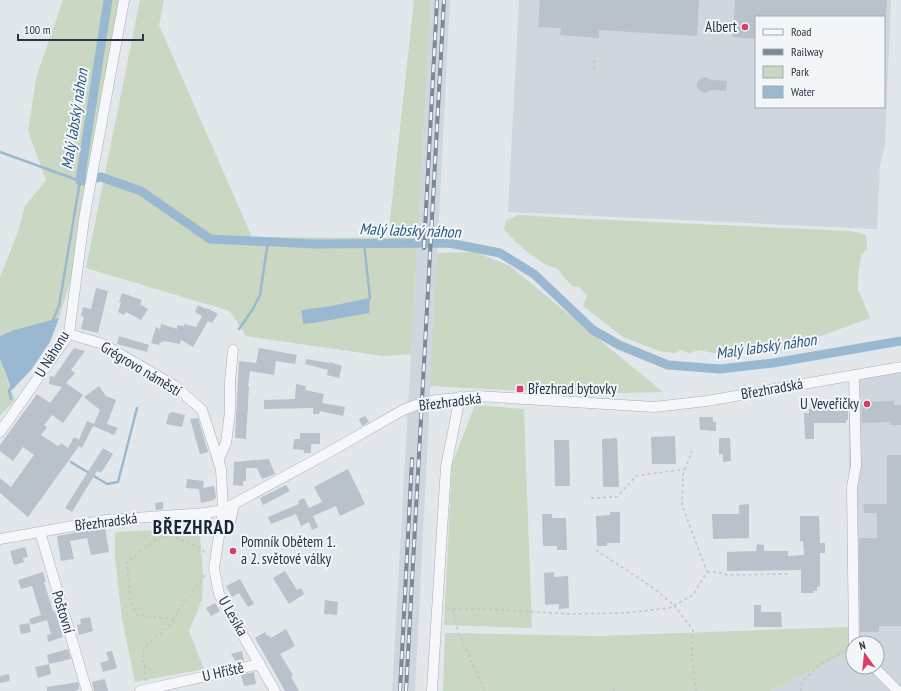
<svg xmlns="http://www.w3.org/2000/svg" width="901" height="691" font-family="'PT Sans Narrow',sans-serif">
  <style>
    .built { fill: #d0d6de; fill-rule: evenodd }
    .green { fill: #cad7c2; fill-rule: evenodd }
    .water { fill: #9ab9d0 }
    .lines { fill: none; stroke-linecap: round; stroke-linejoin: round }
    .stream { stroke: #9ab9d0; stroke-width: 2.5 }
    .canal { stroke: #9ab9d0; stroke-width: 9 }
    .building { fill: #b9c1cb }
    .minor-casing { stroke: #a6aeb7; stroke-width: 11 }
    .path { stroke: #c0c5cb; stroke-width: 1.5; stroke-dasharray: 3 3; stroke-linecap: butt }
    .minor { stroke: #f6f7fa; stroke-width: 10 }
    .rail-casing { stroke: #7a8898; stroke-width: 4 }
    .rail { stroke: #f2f6f9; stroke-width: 2.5; stroke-dasharray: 8; stroke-linecap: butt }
    .poi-dot { fill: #de3b64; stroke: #f2f6f9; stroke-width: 1.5 }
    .labels { text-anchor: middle; stroke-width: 4; stroke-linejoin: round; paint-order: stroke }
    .poi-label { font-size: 15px; fill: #283646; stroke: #f2f6f9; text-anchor: end }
    .street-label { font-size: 15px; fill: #283646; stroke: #f2f6f9 }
    .water-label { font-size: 16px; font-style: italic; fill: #2d5a7f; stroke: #f2f6f9 }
    .district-label { font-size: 19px; font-weight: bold; letter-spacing: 1px; fill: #1a2737; stroke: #f2f6f9 }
  </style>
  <rect width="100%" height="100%" fill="#e2e7ec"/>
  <g class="built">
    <polygon points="431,0 450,0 415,691 392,691"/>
    <path d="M519,0H891L885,145L880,166L877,229L508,212ZM756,17H884V107H756Z"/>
    <path d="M901,373V691H770L787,684L848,652L849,378ZM853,643H877V667H853Z"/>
  </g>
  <g class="green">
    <polygon points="63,0 119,0 95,158 79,253 59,318 14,330 0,336 0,277 18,232 25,206 46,180 28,131 36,78"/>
    <path d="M140,0H164L159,25L252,237L388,238L414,0H431L411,354L383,356L246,336L230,311L86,268ZM331,306L368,313L314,323L303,324L301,310Z"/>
    <path d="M518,215L587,219L850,231L866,235L867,249L861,255L858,276V289L870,318L780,351H737L713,353L699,350L689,353L681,350L675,353L659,351L623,337L583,306L587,296L579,287L572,286L562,275L558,269C555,267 550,267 547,265C535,259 511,239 504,229L506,220Z"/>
    <polygon points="475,252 510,266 663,392 582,394 430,386 437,253"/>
    <polygon points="0,360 15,400 0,416"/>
    <polygon points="475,405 524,409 532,628 444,625 452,464"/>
    <polygon points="179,529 200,536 203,572 202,600 189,631 204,669 135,682 122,619 115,558 115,532"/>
    <polygon points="848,627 848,652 787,684 770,691 443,691 445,633 599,636"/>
  </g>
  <g class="water">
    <polygon points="370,298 369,313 314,323 303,324 301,310 331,306"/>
    <polygon points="59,318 50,342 31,370 12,390 0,359 0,336 14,330"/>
  </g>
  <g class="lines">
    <g class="stream">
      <polyline points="0,152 80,181 59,306 52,322"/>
      <polyline points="364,243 370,298"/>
      <polyline points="239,329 253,309 260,295 268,241"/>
      <polyline points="11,399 9,391 12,386"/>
      <polyline points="71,462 107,484 118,482 137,408"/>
    </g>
    <polyline class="canal" points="108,0 80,181 101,177 141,191 210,239 314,244 449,243 500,253 534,274 593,330 619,345 668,365 720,369 773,363 901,341"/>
  </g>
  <g class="building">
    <polygon points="540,0 699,0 697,36 599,30 599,38 560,35 561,28 538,27"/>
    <polygon points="735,0 887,0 886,17 756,17 756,39 733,37"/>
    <polygon points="705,77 712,80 727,81 726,91 711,90 705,93 700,91 697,87 697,82 700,79"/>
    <polygon points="96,288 108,291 98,333 81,329 84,317 81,316 83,307 91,309"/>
    <polygon points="122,293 142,300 140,304 148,309 141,320 126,312 124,315 118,312 121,303 119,302"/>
    <polygon points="198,305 206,309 207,308 218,314 212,323 208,321 193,347 181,340 180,344 163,341 162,343 160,342 159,345 151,343 156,327 160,329 161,324 177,329 177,325 184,326 184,324 196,327 202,316 195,312"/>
    <polygon points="119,336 149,345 147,352 117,344"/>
    <polygon points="74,348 85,351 71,370 75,373 66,383 83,395 63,423 52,415 44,425 47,427 41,435 58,446 61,443 68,448 74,437 79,440 87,421 94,424 82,448 79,446 28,517 0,493 0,478 11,487 34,455 23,447 13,461 0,451 0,445 37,394 50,403 62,387 49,384 50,376 54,377"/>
    <polygon points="259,348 297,355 295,364 276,361 274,375 250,371 248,386 249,386 246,439 235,438 239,361 256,363"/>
    <polygon points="306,359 330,363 330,362 342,366 339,378 327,375 328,370 305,364"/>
    <polygon points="296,384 306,386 305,390 324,394 322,403 345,407 343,416 320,411 319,414 313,414 313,408 264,409 264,400 295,399"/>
    <polygon points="99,386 106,396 116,400 107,424 118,428 114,435 93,426 100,410 84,397"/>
    <polygon points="894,401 894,405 901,405 901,425 890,425 889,422 862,423 861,402"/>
    <polygon points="809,409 845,409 846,410 848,410 848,420 846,420 846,423 814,423 814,439 805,439 804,413 809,413"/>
    <polygon points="172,412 185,415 182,427 166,424 169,413 171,413"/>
    <polygon points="365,416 369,422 362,426 359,419"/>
    <polygon points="699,417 713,417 713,422 716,422 716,431 700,430"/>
    <polygon points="198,418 208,452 200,454 190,419"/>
    <polygon points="300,433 320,433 320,444 311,444 311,453 304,453 304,450 293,449 294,439 300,439"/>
    <polygon points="675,436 676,464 652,464 651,437"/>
    <polygon points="617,438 619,487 603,487 602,439"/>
    <polygon points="719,438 730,438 731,461 723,462 723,454 719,455"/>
    <polygon points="554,440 569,440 570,486 555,486"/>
    <polygon points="103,448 113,454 101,473 97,471 72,512 65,508"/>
    <polygon points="887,455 901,455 901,626 879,626 879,632 860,632 859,538 877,538 877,513 864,513 863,504 887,504"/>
    <polygon points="269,459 275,474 262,479 257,468 246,468 246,481 243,481 243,486 233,485 234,462"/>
    <polygon points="348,469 365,504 340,516 336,506 313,516 318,527 312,530 309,522 301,526 296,514 271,524 268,517 299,504 298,501 304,498 309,508 322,502 314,487"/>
    <polygon points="187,479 204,481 203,488 214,486 216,497 214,500 201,503 199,489 186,488"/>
    <polygon points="286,485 290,491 263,505 260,498"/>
    <polygon points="163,502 163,509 156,510 155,503"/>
    <polygon points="749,504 749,538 713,539 712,514 739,514 739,505"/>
    <polygon points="610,512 620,512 620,543 607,543 607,546 597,546 596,516 610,515"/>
    <polygon points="542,514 552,514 552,518 566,518 567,550 557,550 557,546 543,546"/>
    <polygon points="800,516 819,516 820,543 825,543 825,553 820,553 820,586 817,587 817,591 813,591 814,593 801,593 801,570 727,571 727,552 756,551 757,544 764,545 764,551 788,551 788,556 804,555 803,541 800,541"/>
    <polygon points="105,527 109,552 91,555 87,538 70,541 74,559 61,561 57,536"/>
    <polygon points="25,547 28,557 23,558 24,562 14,565 10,551"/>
    <polygon points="285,571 297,590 301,588 304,594 289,604 273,578"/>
    <polygon points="43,572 46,582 44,582 53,611 55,611 63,637 48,642 47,635 51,634 47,620 31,625 29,619 41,615 32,586 21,589 18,580"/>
    <polygon points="554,572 554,577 568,576 569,608 559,609 559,604 545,605 544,573"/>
    <polygon points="240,579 254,604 248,607 239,593 232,597 226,586"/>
    <polygon points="325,600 338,602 337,615 324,614"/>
    <polygon points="215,603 220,611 211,616 206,608"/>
    <polygon points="754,605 761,605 761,612 781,612 782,627 754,627"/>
    <polygon points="90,617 93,631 79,635 77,625 81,624 80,619"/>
    <polygon points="29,623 31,632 21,634 19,625"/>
    <polygon points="286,629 295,646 280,654 293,675 291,677 299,691 285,691 255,638 265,632 267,636 269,635 271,638"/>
    <polygon points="68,649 71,659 49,664 47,655"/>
    <polygon points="112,651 117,668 103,672 100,663 109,660 106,652"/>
    <polygon points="242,651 244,661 237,663 231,654"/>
    <polygon points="49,664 51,674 38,678 35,667"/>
    <polygon points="254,672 256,684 244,686 241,675"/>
    <polygon points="9,674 10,681 0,683 0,676"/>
    <polygon points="105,679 108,691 94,691 92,682"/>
    <polygon points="78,682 79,689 75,691 47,691 47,687"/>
  </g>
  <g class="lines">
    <g class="minor-casing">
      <g id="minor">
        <polyline points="69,334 103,344 175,386 202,410 221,469 223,510 214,568 219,594 275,691"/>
        <polyline points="0,432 69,334 84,219 124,0"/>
        <polyline points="218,461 226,443 230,412 230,381 233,350"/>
        <polyline points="205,513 207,524 220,533 229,527 234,504"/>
        <polyline points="40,532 87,691"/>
        <polyline points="0,539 106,520 205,513 223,510 326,454 403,410 416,405 436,400 478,396 654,407 707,401 901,367"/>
        <polyline points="854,643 852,487 856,466 854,375"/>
        <polyline points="874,667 898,691"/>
        <polyline points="140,691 260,664"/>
        <polyline points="432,691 446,467 460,397"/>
      </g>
    </g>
    <g class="path">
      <polyline points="594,69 594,58"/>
      <polyline points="591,498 617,497 636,476 685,469"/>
      <polyline points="596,550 652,587 674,605 693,630 692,654 696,691"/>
      <polyline points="707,572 716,572 728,575 788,574"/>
      <polyline points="447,609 490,609 568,614 625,613 669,608 693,595 707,572 682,505 683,475 692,451"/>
      <polyline points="453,609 458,632 485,691"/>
      <polyline points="174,619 137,615 130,601 127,562 158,538 170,535 201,548 207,555"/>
      <polyline points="144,665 156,673"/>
      <polyline points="146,681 143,659 144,649 147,645 171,625 177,613 205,575"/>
      <polyline points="613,689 614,691"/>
      <polyline points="801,691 802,681 825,661 848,649"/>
    </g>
    <use href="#minor" class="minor"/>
    <g class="rail-casing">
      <g id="rail">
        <polyline points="424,248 437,0"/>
        <polyline points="400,691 412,459"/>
        <polyline points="406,691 444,0"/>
      </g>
    </g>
    <use href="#rail" class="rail"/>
  </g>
  <g class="poi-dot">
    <circle cx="745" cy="27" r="4"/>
    <rect x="516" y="385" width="8" height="8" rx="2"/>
    <circle cx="867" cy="404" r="4"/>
    <circle cx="233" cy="551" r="4"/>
  </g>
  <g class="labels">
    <g class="poi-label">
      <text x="737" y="32">Albert</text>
      <text x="528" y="394" text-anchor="start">Březhrad bytovky</text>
      <text x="859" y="409">U Veveřičky</text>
      <text x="241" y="547" text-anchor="start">Pomník Obětem 1.<tspan x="241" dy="17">a 2. světové války</tspan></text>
    </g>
    <g class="street-label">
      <text transform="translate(52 354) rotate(-58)" y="5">U Náhonu</text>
      <text transform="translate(141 369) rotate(31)" y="5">Grégrovo náměstí</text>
      <text transform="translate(772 389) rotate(-10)" y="5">Březhradská</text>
      <text transform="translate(450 402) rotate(-7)" y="5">Březhradská</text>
      <text transform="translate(106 522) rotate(-7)" y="5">Březhradská</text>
      <text transform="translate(63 612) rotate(73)" y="5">Poštovní</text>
      <text transform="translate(233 616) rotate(60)" y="5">U Lesíka</text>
      <text transform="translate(223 672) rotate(-13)" y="5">U Hřiště</text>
    </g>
    <g class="water-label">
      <text transform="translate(74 119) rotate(-81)" y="6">Malý labský náhon</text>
      <text transform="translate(410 230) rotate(2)" y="6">Malý labský náhon</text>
      <text transform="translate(766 346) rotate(-8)" y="6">Malý labský náhon</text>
    </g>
    <g class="district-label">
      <text x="194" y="534">BŘEZHRAD</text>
    </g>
  </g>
  <rect x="755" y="16" width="130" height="92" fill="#f2f6f9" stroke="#a1a9b1"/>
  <rect x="763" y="29" width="20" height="6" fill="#f6f7fa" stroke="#a1a9b1"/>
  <text x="791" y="36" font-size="12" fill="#283646">Road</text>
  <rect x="763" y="49" width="20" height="6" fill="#7a8898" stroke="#a1a9b1"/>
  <text x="791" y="56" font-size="12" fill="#283646">Railway</text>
  <rect x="763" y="66" width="20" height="12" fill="#cad7c2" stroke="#a1a9b1"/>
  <text x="791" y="76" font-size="12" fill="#283646">Park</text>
  <rect x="763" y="86" width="20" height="12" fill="#9ab9d0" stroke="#a1a9b1"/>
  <text x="791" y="96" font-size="12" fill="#283646">Water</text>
  <g transform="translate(865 655) rotate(345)"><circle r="19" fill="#f2f6f9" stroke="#a1a9b1"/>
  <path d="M0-3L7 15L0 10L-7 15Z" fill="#de3b64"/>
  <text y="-6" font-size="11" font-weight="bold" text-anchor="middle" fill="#283646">N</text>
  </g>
  <path d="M18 34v6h125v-6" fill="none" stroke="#283646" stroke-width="2"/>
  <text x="24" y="34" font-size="12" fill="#283646" stroke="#f2f6f9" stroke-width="3" paint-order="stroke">100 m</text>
</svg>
